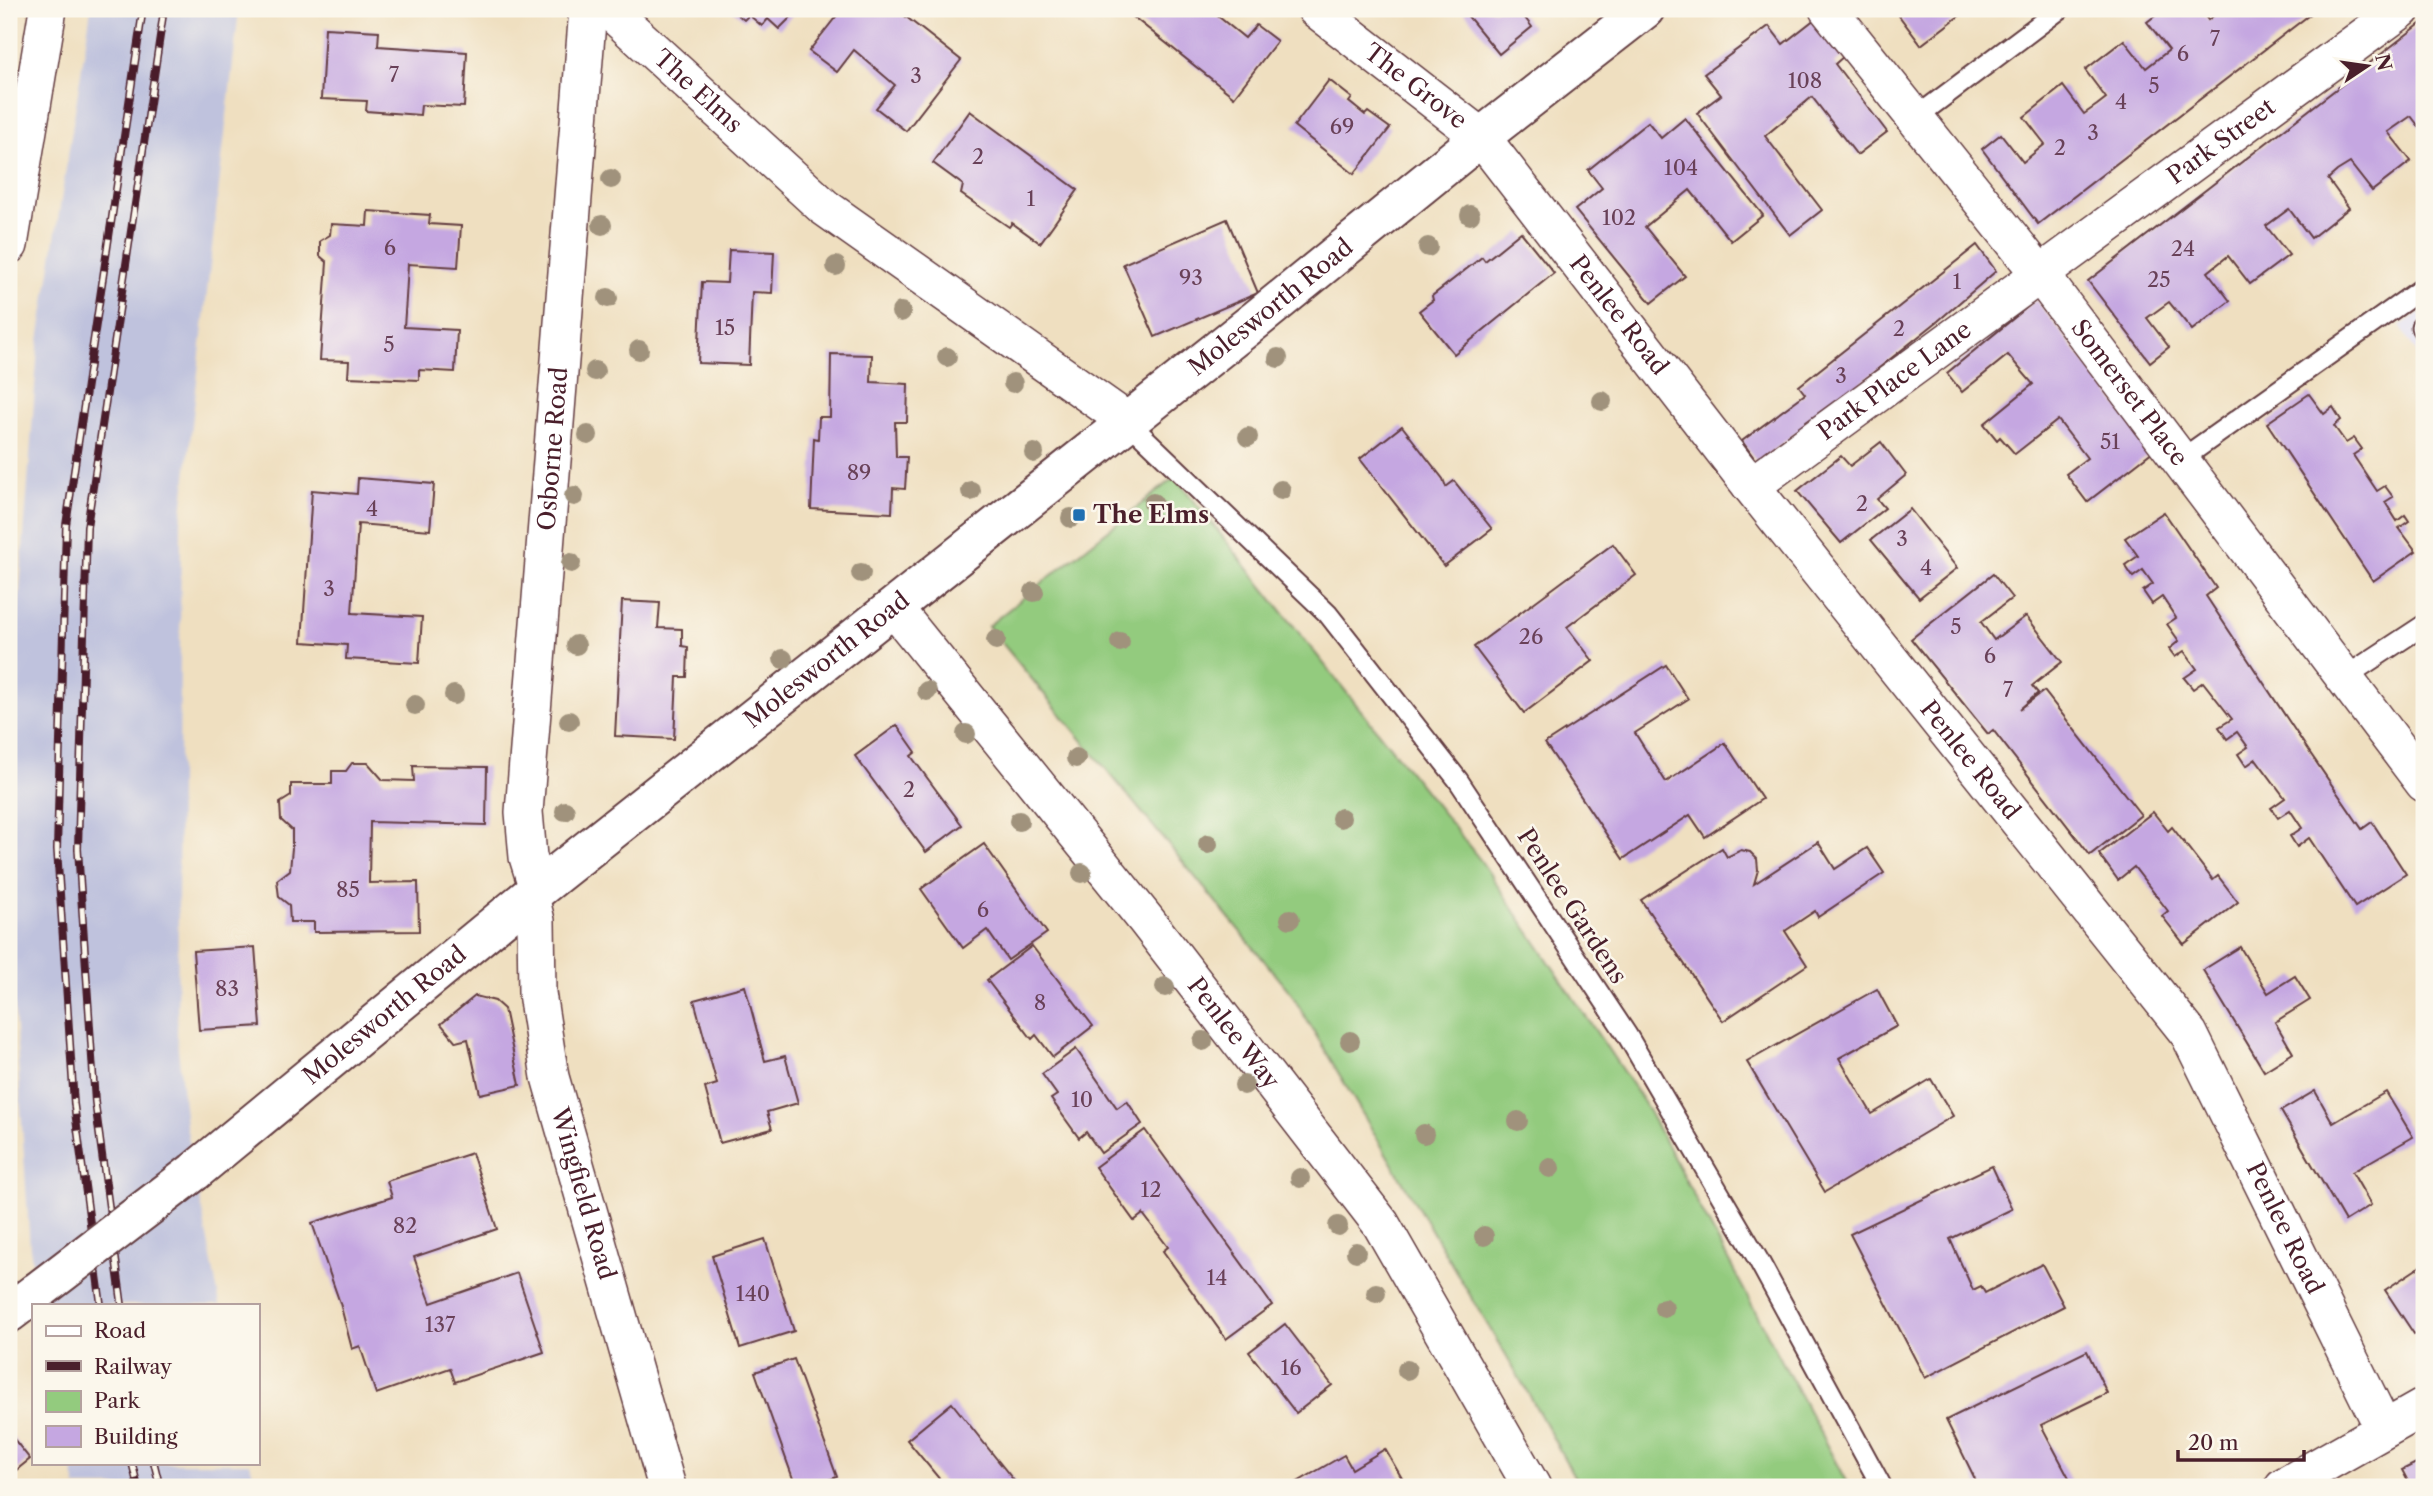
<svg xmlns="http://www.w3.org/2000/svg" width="2433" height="1496" font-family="'Libre Caslon Text',serif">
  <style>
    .built { fill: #d8d7f8 }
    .industrial { fill: #bfc2dd }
    .green { fill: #93cb7e; stroke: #6e7554; stroke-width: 2 }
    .building { fill: #c5a7e1 }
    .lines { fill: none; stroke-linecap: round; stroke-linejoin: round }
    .lane-casing { stroke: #633c41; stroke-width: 23 }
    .street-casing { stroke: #633c41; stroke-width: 40 }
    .secondary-casing { stroke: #633c41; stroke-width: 42 }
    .lane { stroke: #fff; stroke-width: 19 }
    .street { stroke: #fff; stroke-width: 37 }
    .secondary { stroke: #fff; stroke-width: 38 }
    .rail-casing { stroke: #4a1f2b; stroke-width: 8 }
    .rail { stroke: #fbf7ec; stroke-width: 5; stroke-dasharray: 16; stroke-linecap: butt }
    .secondary-bridge-casing { stroke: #633c41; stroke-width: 42; stroke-linecap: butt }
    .secondary-bridge { stroke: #fff; stroke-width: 38 }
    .tree { fill: #a0927c }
    .poi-dot { fill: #1f6fb2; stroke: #fbf7ec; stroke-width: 2.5 }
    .labels { text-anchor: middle; stroke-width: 5; stroke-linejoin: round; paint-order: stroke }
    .number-label { font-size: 21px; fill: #694158 }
    .street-label { font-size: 24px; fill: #4a1f2b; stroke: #fbf7ec }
    .poi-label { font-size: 24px; font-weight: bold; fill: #4a1f2b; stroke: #fbf7ec; text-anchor: start }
  </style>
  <rect width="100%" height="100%" fill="#fbf7ec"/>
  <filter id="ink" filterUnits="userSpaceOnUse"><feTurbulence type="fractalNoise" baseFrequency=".0143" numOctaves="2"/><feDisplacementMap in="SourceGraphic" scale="14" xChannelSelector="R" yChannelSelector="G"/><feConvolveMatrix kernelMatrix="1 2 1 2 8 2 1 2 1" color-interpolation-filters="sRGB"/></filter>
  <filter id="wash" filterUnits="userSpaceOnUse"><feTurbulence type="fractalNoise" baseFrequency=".00686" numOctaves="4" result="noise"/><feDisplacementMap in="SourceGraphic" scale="28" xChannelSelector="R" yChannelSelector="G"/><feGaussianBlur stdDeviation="1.57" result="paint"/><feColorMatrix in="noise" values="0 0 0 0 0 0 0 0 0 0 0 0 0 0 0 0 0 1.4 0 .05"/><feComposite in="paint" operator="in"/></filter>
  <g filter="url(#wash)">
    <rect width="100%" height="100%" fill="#efdfc0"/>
    <polygon class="built" points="2424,310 2424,364 2400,326"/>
    <g class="industrial">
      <polygon points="91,9 239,9 181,522 177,1039 186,1125 220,1305 41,1305 30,1249 9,919 9,740 38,347"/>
      <polygon points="71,1463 250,1463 256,1487 76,1487"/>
    </g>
    <polygon class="green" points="1175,477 1481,861 1645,1104 1849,1487 1580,1487 1531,1398 1291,993 988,626"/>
    <g id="blocks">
      <g class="building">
        <polygon points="731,9 799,9 779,29 768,19 762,26 749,15 744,20"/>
        <polygon points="842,9 896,9 961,60 906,131 876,108 895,85 854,50 837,72 809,51"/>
        <polygon points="1136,9 1209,9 1245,38 1256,25 1277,41 1234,97 1131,15"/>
        <polygon points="1462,9 1518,9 1532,27 1499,54"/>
        <polygon points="1894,9 1953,9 1959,16 1921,45"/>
        <polygon points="2164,9 2200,9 2208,20 2222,9 2317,9 2038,224 1982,149 2001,134 2023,162 2045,144 2024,117 2063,86 2084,114 2097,105 2106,98 2085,70 2124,40 2146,68 2169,50 2147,22"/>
        <polygon points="1815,19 1844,56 1835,64 1887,132 1857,155 1812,97 1765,136 1822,210 1790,235 1697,113 1721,95 1704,74 1769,26 1783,44"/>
        <polygon points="2424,21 2424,133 2411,116 2388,132 2411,161 2372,191 2350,163 2337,171 2328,179 2349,208 2311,238 2289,209 2266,226 2289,255 2250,284 2228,256 2208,272 2230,301 2192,330 2169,302 2147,318 2169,347 2150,362 2088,281"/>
        <polygon points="325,28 379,31 378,46 467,52 464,107 421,105 420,115 366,111 367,101 321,99"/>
        <polygon points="1329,80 1352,98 1349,102 1365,115 1368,112 1390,128 1354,174 1294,126"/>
        <polygon points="970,111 1078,190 1040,243 1012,223 1009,227 961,194 963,185 933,163"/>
        <polygon points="1685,118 1763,215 1731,241 1690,190 1645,227 1685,276 1651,303 1575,210 1602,188 1588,170 1648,122 1661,138"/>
        <polygon points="368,211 430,215 429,224 461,226 458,267 408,264 406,298 404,327 457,330 455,372 419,370 419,380 348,377 349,361 320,360 327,262 320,256 320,241 330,235 331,224 367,226"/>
        <polygon points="1227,219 1258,293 1155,337 1123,264"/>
        <polygon points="1521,232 1554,273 1454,354 1419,311 1433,300 1432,296 1482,257 1485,261"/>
        <polygon points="1977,245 1996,271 1938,321 1820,415 1757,462 1742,441 1805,394 1799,386"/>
        <polygon points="729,250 774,252 772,293 752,292 749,365 698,363 702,282 727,283"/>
        <polygon points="2036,300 2153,451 2087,502 2066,474 2087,458 2058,420 2015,454 2000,437 1997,440 1984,424 2033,384 2008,355 1962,392 1947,373"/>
        <polygon points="831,354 872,355 871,382 908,384 907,422 895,422 896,457 907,457 905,489 893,488 892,513 811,509 814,438 818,439 819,417 830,417"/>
        <polygon points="2309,394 2324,414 2333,407 2341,420 2334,426 2346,443 2354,438 2362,449 2353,455 2377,491 2385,486 2393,497 2385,502 2397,521 2405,515 2409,521 2399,528 2416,551 2373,581 2267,423"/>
        <polygon points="1402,426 1443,479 1446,487 1454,481 1492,529 1444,566 1360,459"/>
        <polygon points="1881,442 1906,475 1877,499 1885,508 1841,543 1797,491 1841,456 1850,466"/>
        <polygon points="358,478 434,484 430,530 358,524 352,613 422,617 419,663 346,659 347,645 302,642 312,490 357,494"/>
        <polygon points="1910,509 1957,568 1919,598 1871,540"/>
        <polygon points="2164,512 2216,588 2206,596 2310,753 2362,829 2372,822 2406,874 2355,907 2309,838 2297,847 2290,836 2302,828 2290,810 2278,818 2271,808 2285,798 2256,759 2246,766 2238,754 2248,747 2237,732 2227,739 2219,727 2232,719 2203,682 2193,689 2184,678 2197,669 2184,651 2175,657 2169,649 2179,641 2167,624 2176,618 2162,597 2152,604 2143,591 2153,584 2143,570 2133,577 2125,565 2138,556 2125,538"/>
        <polygon points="1613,544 1636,575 1567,627 1593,661 1524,713 1474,647"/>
        <polygon points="1993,574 2012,598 1981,622 1994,640 2026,616 2062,662 2032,686 2038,693 2020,709 2044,691 2141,815 2090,855 1993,730 1988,734 1911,639"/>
        <polygon points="622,601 660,603 658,628 682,629 682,646 688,647 687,677 677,677 674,739 615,736"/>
        <polygon points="1666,665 1688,699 1635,733 1666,782 1725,743 1762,799 1705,837 1690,815 1623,859 1545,743"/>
        <polygon points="897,725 916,752 911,756 962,825 926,852 855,756"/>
        <polygon points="352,763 368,763 383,780 414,781 413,766 487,767 486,825 370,822 369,883 418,882 419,931 314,932 314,922 290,922 289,905 279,897 277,880 290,870 292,848 292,830 281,820 280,803 291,796 291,784 332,784 332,771 346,771"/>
        <polygon points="2153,812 2168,831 2172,827 2213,880 2218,876 2238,902 2184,944 2162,916 2168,911 2134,867 2118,880 2099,854"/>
        <polygon points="1818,842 1835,869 1867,848 1884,873 1818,917 1815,911 1785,931 1807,965 1723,1021 1641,900 1722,848 1727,857 1741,850 1750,852 1757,859 1758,870 1754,884"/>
        <polygon points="984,844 1047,933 1008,960 987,930 963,948 921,889"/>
        <polygon points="1032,946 1093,1026 1053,1057 1036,1035 1032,1039 987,980"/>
        <polygon points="255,947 261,1026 199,1030 193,951"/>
        <polygon points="2240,947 2268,993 2295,976 2310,1000 2275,1022 2293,1053 2264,1071 2203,970"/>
        <polygon points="745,986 765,1061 785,1056 798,1103 767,1112 772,1129 720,1143 705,1088 717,1084 694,1000"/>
        <polygon points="1877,989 1897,1026 1839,1058 1872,1114 1931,1079 1953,1116 1825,1192 1747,1062"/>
        <polygon points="475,996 495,1001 504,1009 520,1085 480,1094 468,1039 456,1042 441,1024"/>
        <polygon points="1076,1049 1117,1108 1127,1101 1142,1124 1101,1153 1086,1132 1079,1138 1051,1099 1057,1095 1042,1074"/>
        <polygon points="2315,1091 2333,1123 2386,1092 2413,1137 2352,1172 2371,1205 2345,1221 2281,1111"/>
        <polygon points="1145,1130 1272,1305 1226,1339 1163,1251 1168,1247 1143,1214 1134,1221 1095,1167"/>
        <polygon points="472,1153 497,1229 414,1257 421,1277 431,1303 517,1273 544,1352 455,1382 450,1368 376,1394 360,1346 352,1349 340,1303 312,1223 392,1197 387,1181"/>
        <polygon points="1992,1166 2012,1209 1950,1239 1973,1290 1981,1286 1985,1293 2042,1264 2064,1306 1925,1378 1850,1234"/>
        <polygon points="765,1239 794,1331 740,1348 712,1256"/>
        <polygon points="2424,1264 2424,1328 2414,1334 2385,1290"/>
        <polygon points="1285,1324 1332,1385 1296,1413 1249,1352"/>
        <polygon points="2087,1351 2107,1393 2041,1425 2074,1487 1979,1487 1946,1420"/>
        <polygon points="794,1359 837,1477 808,1487 796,1487 755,1372"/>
        <polygon points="952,1403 1019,1487 946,1487 907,1440"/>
        <polygon points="9,1433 30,1459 9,1476"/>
        <polygon points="1385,1449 1407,1487 1289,1487 1344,1455 1352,1469"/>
        <polygon points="2424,1459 2424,1487 2411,1487 2402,1470"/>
      </g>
    </g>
  </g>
  <g filter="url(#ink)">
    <use href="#blocks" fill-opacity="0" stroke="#633c41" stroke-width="2"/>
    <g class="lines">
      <g class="lane-casing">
        <g id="lane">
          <polyline points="1915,118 2060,9"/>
          <polyline points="2424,324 2421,327 2424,332"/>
          <polyline points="1127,421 1328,614 1458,780 1627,1035 1759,1261 1882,1487"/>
          <polyline points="2179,461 2424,287"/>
          <polyline points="2345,677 2424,625"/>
        </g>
      </g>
      <g class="street-casing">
        <g id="street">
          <path id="s1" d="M608,9L824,207L1127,421"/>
          <path id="s2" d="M1316,9L1481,137L1751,486L2189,1034L2384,1429"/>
          <path id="s3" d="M1828,9L2039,273L2424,783"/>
          <polyline points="9,245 48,9"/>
          <path id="s4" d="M1751,486L2402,9"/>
          <path id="s5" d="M894,608L1146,920L1381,1224L1532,1487"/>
          <path id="s6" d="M538,889L528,857L524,812L588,9"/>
          <path id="s7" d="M530,896L536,921L537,993L550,1077L667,1487"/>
          <polyline points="2283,1487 2424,1407"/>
        </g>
      </g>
      <g class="secondary-casing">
        <g id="secondary">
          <path id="s8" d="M194,1172L538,889L1257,319L1481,137L1645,9"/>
          <polyline points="9,1313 38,1291"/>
        </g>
      </g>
      <use href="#lane" class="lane"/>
      <use href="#street" class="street"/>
      <use href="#secondary" class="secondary"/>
      <g class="rail-casing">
        <g id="rail">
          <polyline points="101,1305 74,1104 57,849 66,525 143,9"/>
          <polyline points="122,1305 95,1102 78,849 87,527 164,9"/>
          <polyline points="132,1463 138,1487"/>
          <polyline points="154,1463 160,1487"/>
        </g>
      </g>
      <use href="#rail" class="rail"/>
      <g class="secondary-bridge-casing">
        <polyline id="secondary-bridge" points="38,1291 194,1172"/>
      </g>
      <use href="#secondary-bridge" class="secondary-bridge"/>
    </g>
    <g class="tree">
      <circle cx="611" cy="179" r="10"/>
      <circle cx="1470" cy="215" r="10"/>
      <circle cx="602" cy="225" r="10"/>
      <circle cx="1428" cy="247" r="10"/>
      <circle cx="836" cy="266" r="10"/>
      <circle cx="608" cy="298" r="10"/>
      <circle cx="901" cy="312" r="10"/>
      <circle cx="639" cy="350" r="10"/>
      <circle cx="947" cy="357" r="10"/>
      <circle cx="1278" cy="358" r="10"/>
      <circle cx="595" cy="371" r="10"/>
      <circle cx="1013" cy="383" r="10"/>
      <circle cx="1602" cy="401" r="10"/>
      <circle cx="588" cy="435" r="10"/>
      <circle cx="1248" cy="437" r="10"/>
      <circle cx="1034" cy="453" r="10"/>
      <circle cx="1281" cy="490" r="10"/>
      <circle cx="971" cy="491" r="10"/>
      <circle cx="574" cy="496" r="10"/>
      <circle cx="1153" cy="503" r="10"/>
      <circle cx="1071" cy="518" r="10"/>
      <circle cx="571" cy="563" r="10"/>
      <circle cx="861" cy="573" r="10"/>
      <circle cx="1034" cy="592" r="10"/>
      <circle cx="996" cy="640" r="10"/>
      <circle cx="1120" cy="642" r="10"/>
      <circle cx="576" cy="645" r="10"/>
      <circle cx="783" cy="659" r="10"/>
      <circle cx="927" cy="691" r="10"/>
      <circle cx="454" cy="695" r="10"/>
      <circle cx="415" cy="705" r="10"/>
      <circle cx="569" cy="721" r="10"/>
      <circle cx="966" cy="734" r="10"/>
      <circle cx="1076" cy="758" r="10"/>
      <circle cx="565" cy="811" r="10"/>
      <circle cx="1341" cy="818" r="10"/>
      <circle cx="1019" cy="821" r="10"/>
      <circle cx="1208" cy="844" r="10"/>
      <circle cx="1082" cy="873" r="10"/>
      <circle cx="1290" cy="919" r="10"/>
      <circle cx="1165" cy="987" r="10"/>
      <circle cx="1203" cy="1041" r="10"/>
      <circle cx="1350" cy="1041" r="10"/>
      <circle cx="1244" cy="1085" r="10"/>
      <circle cx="1518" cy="1121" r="10"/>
      <circle cx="1424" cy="1134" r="10"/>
      <circle cx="1550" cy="1168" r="10"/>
      <circle cx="1300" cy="1178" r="10"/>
      <circle cx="1338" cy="1226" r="10"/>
      <circle cx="1484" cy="1236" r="10"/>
      <circle cx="1356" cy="1252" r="10"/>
      <circle cx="1376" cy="1293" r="10"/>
      <circle cx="1664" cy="1308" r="10"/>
      <circle cx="1407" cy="1370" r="10"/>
    </g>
  </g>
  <rect class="poi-dot" x="1072" y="508" width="14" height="14" rx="3.5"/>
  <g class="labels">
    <g class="number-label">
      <text x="2215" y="46">7</text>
      <text x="2183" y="61">6</text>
      <text x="394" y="82">7</text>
      <text x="916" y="83">3</text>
      <text x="1805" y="88">108</text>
      <text x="2154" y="93">5</text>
      <text x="2121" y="109">4</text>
      <text x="1342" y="134">69</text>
      <text x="2093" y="140">3</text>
      <text x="2060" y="155">2</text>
      <text x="978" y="164">2</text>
      <text x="1681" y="175">104</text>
      <text x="1031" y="206">1</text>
      <text x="1619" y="225">102</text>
      <text x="390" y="255">6</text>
      <text x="2183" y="256">24</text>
      <text x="1191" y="285">93</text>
      <text x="2159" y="287">25</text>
      <text x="1957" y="289">1</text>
      <text x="725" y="335">15</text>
      <text x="1899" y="336">2</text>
      <text x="389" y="352">5</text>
      <text x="1841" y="383">3</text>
      <text x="2110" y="449">51</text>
      <text x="859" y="480">89</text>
      <text x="1862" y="511">2</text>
      <text x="372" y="516">4</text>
      <text x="1902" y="546">3</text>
      <text x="1926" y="575">4</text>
      <text x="329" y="596">3</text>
      <text x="1956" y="634">5</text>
      <text x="1531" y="644">26</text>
      <text x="1990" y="663">6</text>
      <text x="2008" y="697">7</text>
      <text x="909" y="797">2</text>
      <text x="348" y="897">85</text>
      <text x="983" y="917">6</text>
      <text x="227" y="996">83</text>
      <text x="1040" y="1010">8</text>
      <text x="1082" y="1107">10</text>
      <text x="1151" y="1197">12</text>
      <text x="405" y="1233">82</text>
      <text x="1217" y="1285">14</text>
      <text x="753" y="1301">140</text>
      <text x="440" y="1332">137</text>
      <text x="1291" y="1375">16</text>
    </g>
    <g class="street-label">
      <text dy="8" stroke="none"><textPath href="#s2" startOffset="126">The Grove</textPath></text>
      <text dy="8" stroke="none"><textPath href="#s1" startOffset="122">The Elms</textPath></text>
      <text dy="8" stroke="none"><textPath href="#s4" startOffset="583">Park Street</textPath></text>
      <text dy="8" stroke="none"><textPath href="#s8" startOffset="1381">Molesworth Road</textPath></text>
      <text dy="8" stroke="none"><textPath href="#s2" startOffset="434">Penlee Road</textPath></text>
      <text dy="8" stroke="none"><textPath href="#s4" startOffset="178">Park Place Lane</textPath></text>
      <text dy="8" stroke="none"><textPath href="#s3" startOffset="488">Somerset Place</textPath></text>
      <text dy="8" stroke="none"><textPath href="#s6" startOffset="443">Osborne Road</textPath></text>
      <text dy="8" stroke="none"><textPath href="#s8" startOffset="814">Molesworth Road</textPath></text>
      <text dy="8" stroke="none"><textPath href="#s2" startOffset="1001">Penlee Road</textPath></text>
      <text transform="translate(1572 906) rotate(57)" y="8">Penlee Gardens</text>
      <text dy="8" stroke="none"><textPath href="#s8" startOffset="247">Molesworth Road</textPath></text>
      <text dy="8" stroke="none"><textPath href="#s5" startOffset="544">Penlee Way</textPath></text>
      <text dy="8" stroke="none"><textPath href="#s7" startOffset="304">Wingfield Road</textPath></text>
      <text dy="8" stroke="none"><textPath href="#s2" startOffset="1568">Penlee Road</textPath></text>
    </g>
    <g class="poi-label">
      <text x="1093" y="523">The Elms</text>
    </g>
  </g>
  <rect width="2433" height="1496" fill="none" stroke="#fbf7ec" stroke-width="35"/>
  <rect x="32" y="1304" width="228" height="161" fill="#fbf7ec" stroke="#b4a19f" stroke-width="2"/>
  <rect x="46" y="1326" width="35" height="10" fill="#ffffff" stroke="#b4a19f" stroke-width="2"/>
  <text x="94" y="1338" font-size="21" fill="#4a1f2b">Road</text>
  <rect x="46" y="1361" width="35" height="10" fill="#4a1f2b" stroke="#b4a19f" stroke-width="2"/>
  <text x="94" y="1374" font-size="21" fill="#4a1f2b">Railway</text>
  <rect x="46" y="1391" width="35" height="21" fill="#93cb7e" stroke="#b4a19f" stroke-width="2"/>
  <text x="94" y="1408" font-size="21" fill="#4a1f2b">Park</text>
  <rect x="46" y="1426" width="35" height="21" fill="#c5a7e1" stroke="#b4a19f" stroke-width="2"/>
  <text x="94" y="1444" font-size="21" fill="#4a1f2b">Building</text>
  <g transform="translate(2367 66) rotate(77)" stroke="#fbf7ec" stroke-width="5" paint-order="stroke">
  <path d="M0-5L12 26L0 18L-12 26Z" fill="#4a1f2b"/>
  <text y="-10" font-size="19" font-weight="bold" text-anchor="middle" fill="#4a1f2b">N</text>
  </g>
  <path d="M2178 1450v10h126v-10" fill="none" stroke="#4a1f2b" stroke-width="3.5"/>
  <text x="2188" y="1450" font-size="21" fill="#4a1f2b" stroke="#fbf7ec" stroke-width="5" paint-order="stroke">20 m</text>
</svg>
